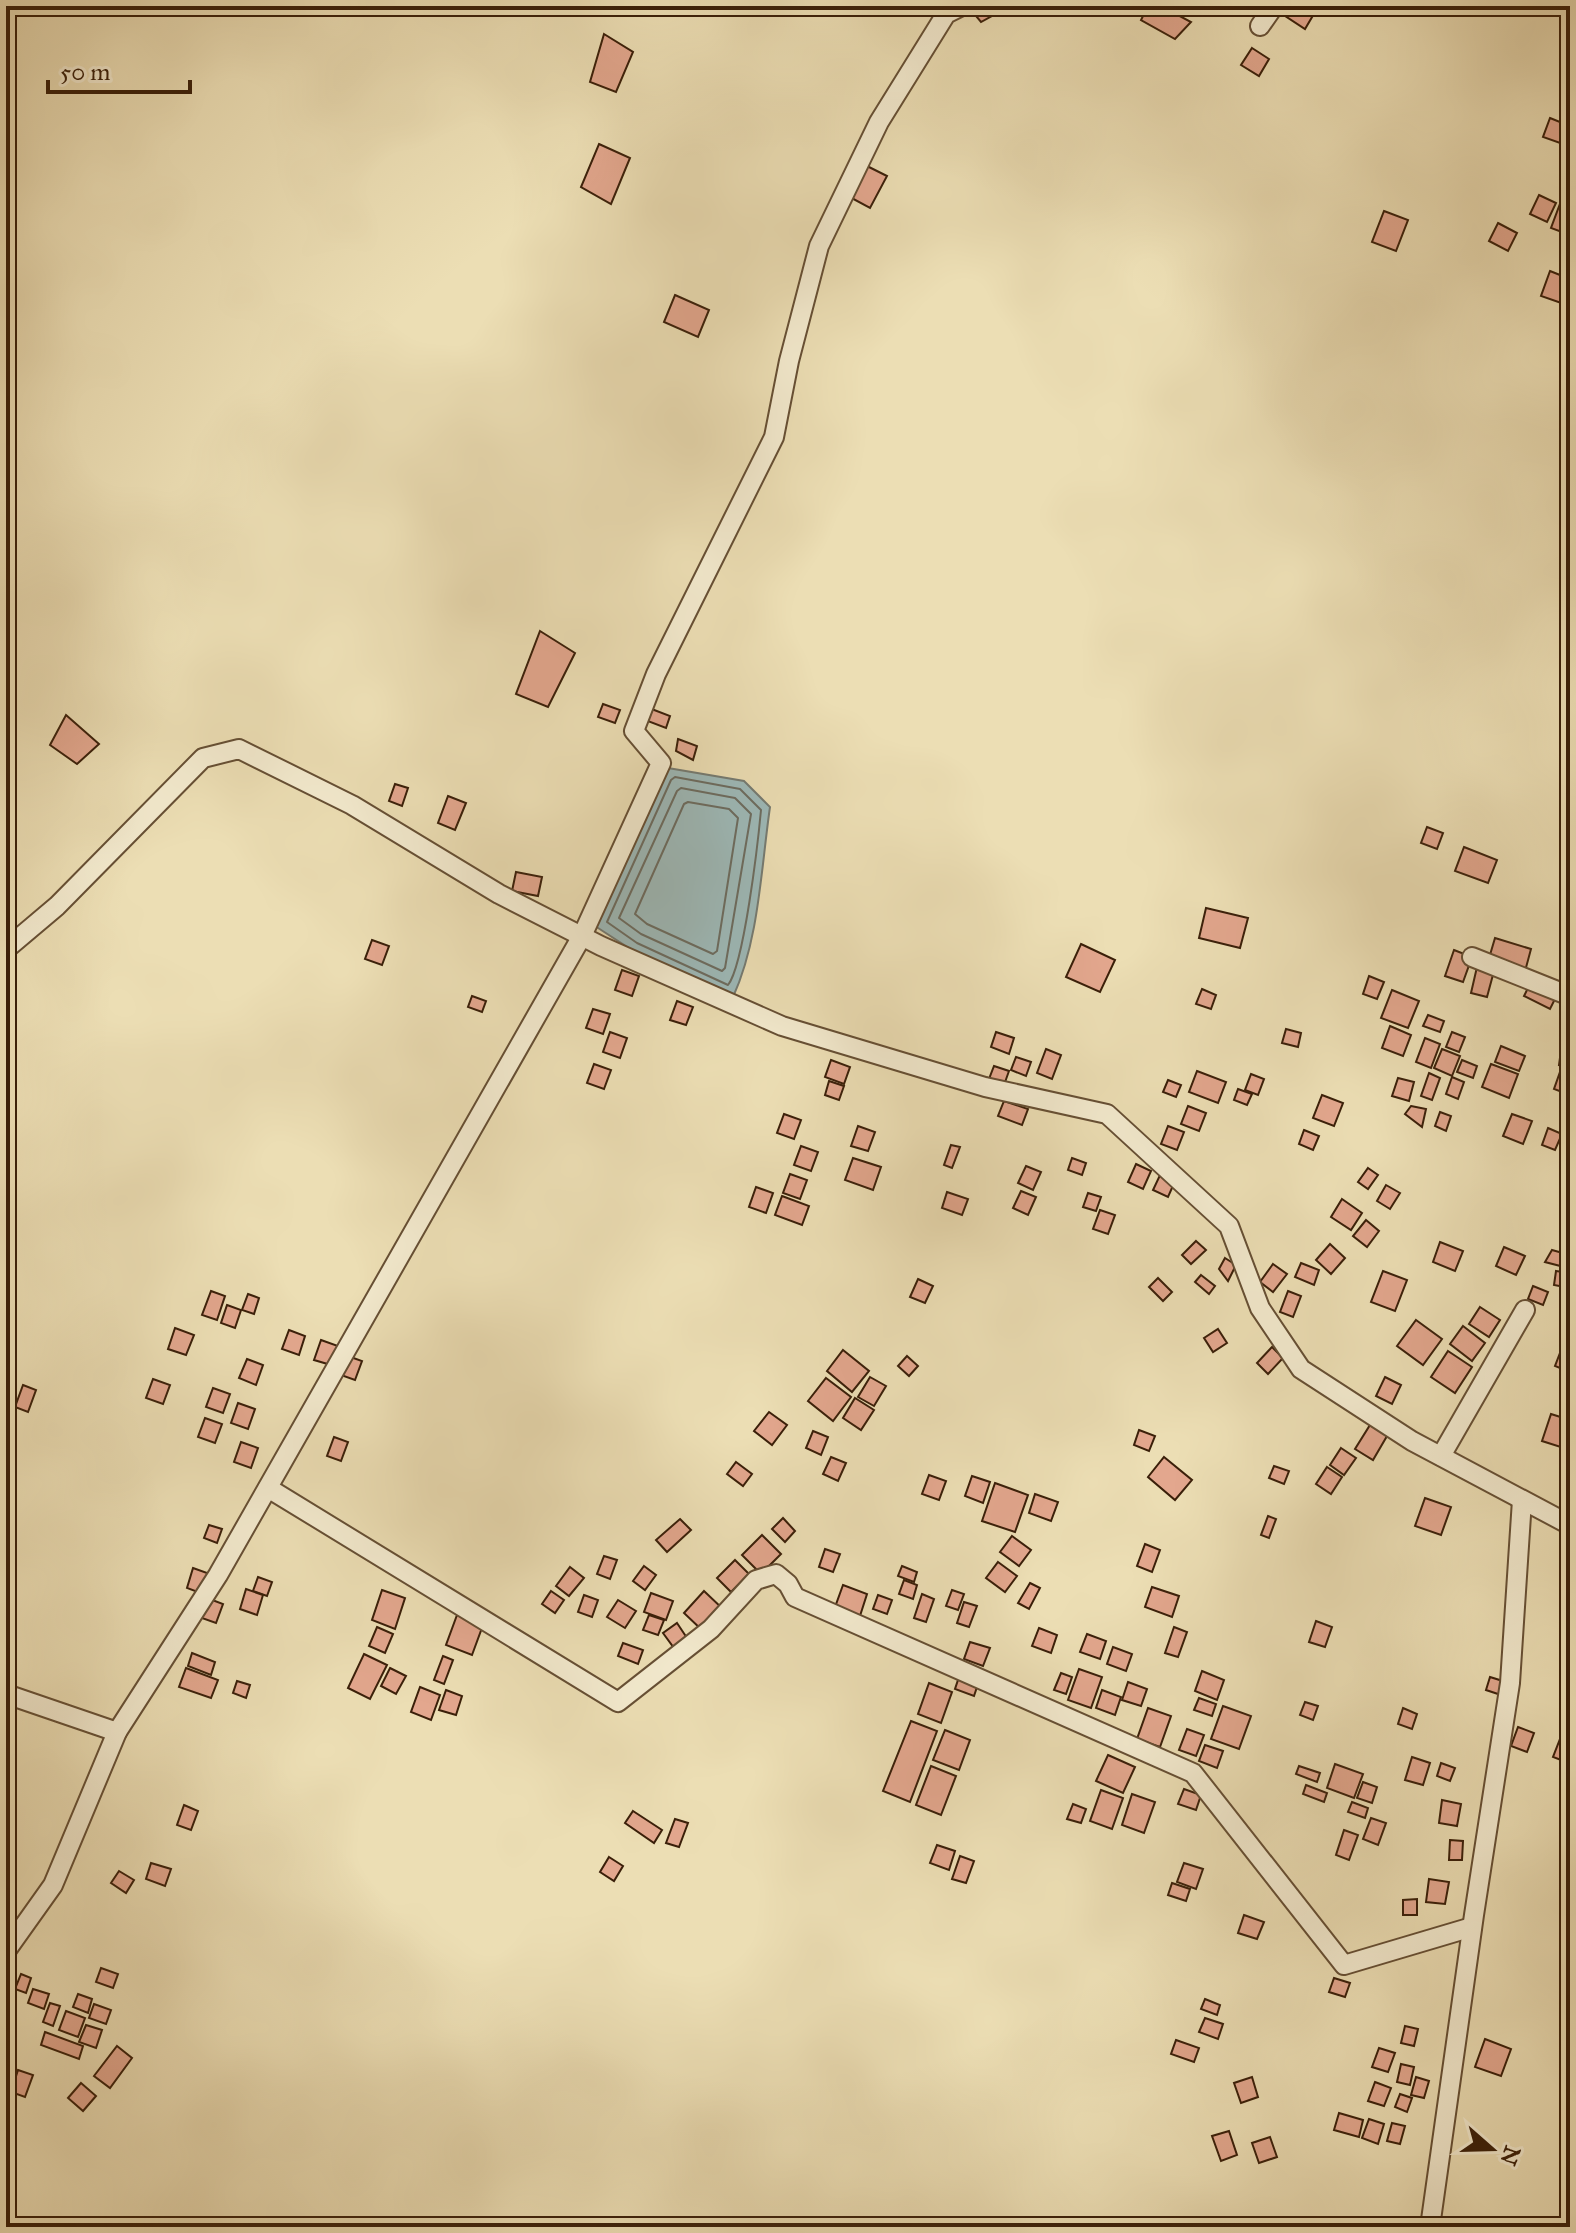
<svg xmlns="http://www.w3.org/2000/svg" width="1576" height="2233" font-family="'IM FELL Great Primer',serif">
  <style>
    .water { fill: #9db9b8; stroke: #757b72; stroke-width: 2 }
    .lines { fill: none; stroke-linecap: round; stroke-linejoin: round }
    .shore { stroke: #6c6c60; stroke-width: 2 }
    .building { fill: #e3a78e; stroke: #3a1f09; stroke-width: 2 }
    .street-casing { stroke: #664f34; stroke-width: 22 }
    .street { stroke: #f3eace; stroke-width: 18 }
  </style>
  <rect width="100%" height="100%" fill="#ecdeb4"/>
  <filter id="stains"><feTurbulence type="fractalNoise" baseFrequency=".0025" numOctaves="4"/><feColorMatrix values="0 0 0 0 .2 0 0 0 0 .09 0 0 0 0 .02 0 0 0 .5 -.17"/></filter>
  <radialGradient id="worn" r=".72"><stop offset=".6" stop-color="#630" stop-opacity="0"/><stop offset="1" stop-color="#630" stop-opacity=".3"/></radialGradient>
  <path class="water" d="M668,768L744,781L770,807C761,869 759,940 733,997L632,950L595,926Z"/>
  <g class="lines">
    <g class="shore">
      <path d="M675,777L740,789L761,810C758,842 744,965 728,985L637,943L607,922L671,780Z"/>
      <polygon points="681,788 735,798 751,814 725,968 722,971 641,934 619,918 677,791"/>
      <polygon points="688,802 729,809 738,818 717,951 713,954 647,924 635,914 684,804"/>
    </g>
  </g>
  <g class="building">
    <polygon points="976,6 991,6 999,12 981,22 971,10"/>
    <polygon points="1148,6 1161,6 1191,22 1175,39 1141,20"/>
    <polygon points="1270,6 1305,6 1315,12 1305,29"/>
    <polygon points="604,34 633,52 616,92 590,82"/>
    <polygon points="1252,48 1269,59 1259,76 1241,65"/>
    <polygon points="1550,118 1570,126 1563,144 1543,137"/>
    <polygon points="599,144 630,158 611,204 581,187"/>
    <polygon points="863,164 887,176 870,208 846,195"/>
    <polygon points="1539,195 1556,203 1547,222 1530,214"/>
    <polygon points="1561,201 1570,205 1570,235 1551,228"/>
    <polygon points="1384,211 1408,220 1396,251 1372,242"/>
    <polygon points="1498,223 1517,233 1508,251 1489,241"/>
    <polygon points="1550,271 1570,279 1570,306 1541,296"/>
    <polygon points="675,295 709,310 698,337 664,322"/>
    <polygon points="540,631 575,653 548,707 516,694"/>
    <polygon points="603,704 620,710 615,723 598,717"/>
    <polygon points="649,708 670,716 666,728 645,720"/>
    <polygon points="66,715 99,744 77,764 50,745"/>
    <polygon points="678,739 697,746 693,760 676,751"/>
    <polygon points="395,784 408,788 402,806 389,801"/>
    <polygon points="448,796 466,803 455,830 438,823"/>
    <polygon points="1427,827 1443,833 1437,849 1421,843"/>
    <polygon points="1464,847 1497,860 1488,883 1455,871"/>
    <polygon points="516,872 542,877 538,896 512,891"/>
    <polygon points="1206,908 1248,918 1240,948 1199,938"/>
    <polygon points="1495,938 1531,949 1524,975 1487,965"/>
    <polygon points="372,940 389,946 382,965 365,959"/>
    <polygon points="1081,944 1115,960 1100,992 1066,977"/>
    <polygon points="1454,950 1472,957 1463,982 1445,976"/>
    <polygon points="1477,967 1494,971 1487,997 1471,993"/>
    <polygon points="622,970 639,976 632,996 615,990"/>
    <polygon points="1535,974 1561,987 1550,1009 1524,996"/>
    <polygon points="1369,976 1384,982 1377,999 1363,994"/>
    <polygon points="1202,989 1216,995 1211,1009 1196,1004"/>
    <polygon points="1392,990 1419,1001 1408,1028 1381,1018"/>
    <polygon points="472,996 486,1001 482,1012 468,1007"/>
    <polygon points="677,1001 693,1007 686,1025 670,1020"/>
    <polygon points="593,1009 610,1014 603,1034 586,1028"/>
    <polygon points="1428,1015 1444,1021 1440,1032 1423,1026"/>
    <polygon points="1390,1026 1411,1035 1403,1056 1382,1048"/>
    <polygon points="1286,1029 1301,1033 1298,1047 1282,1043"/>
    <polygon points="610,1032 627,1038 620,1058 603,1052"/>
    <polygon points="996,1032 1014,1038 1009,1054 991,1047"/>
    <polygon points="1452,1032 1465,1037 1459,1052 1446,1047"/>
    <polygon points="1425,1038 1440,1044 1431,1068 1416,1062"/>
    <polygon points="1562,1043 1570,1044 1570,1066 1559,1065"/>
    <polygon points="1501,1046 1525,1056 1519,1071 1495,1062"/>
    <polygon points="1046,1049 1061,1055 1052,1079 1037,1073"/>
    <polygon points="1442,1049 1460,1056 1452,1076 1434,1068"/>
    <polygon points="1016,1057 1031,1062 1026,1076 1011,1070"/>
    <polygon points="831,1060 850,1067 844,1084 825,1077"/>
    <polygon points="1462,1060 1477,1066 1473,1078 1457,1072"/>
    <polygon points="594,1064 611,1070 604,1089 587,1083"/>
    <polygon points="1491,1064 1518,1074 1509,1098 1482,1087"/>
    <polygon points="994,1066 1009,1071 1004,1085 989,1079"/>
    <polygon points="1197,1071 1226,1082 1218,1103 1189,1092"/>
    <polygon points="1560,1072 1570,1075 1570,1095 1554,1089"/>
    <polygon points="1429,1073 1440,1078 1432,1100 1421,1096"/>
    <polygon points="1251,1074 1264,1079 1258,1095 1245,1090"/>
    <polygon points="1452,1077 1464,1082 1458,1099 1446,1094"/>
    <polygon points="1398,1078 1414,1082 1409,1101 1392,1096"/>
    <polygon points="1168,1080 1181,1085 1176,1097 1163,1092"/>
    <polygon points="829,1081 844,1086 839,1100 825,1095"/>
    <polygon points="1238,1089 1252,1094 1247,1105 1234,1100"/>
    <polygon points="1322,1095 1343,1103 1334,1126 1313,1118"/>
    <polygon points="1004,1101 1028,1109 1022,1125 998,1116"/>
    <polygon points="1188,1106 1206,1113 1199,1131 1181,1124"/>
    <polygon points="1411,1106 1426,1109 1422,1127 1405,1114"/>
    <polygon points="1440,1112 1451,1116 1446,1131 1435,1126"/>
    <polygon points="784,1114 801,1120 794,1139 777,1133"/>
    <polygon points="1512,1114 1532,1121 1523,1144 1503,1136"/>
    <polygon points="858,1126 875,1132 868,1151 851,1146"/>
    <polygon points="1168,1126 1184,1132 1177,1150 1161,1144"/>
    <polygon points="1548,1128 1562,1134 1555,1150 1542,1145"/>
    <polygon points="1304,1130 1319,1136 1313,1150 1299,1144"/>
    <polygon points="951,1145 960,1147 952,1168 944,1165"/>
    <polygon points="801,1146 818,1152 811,1171 794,1165"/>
    <polygon points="853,1158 881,1167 873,1190 845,1180"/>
    <polygon points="1072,1158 1086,1163 1082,1175 1068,1170"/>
    <polygon points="1136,1164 1151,1171 1143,1189 1128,1182"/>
    <polygon points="1026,1166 1041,1172 1033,1190 1018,1183"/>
    <polygon points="1368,1168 1378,1175 1368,1189 1358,1182"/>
    <polygon points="1161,1173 1176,1179 1168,1197 1153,1190"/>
    <polygon points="790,1174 807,1180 800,1199 783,1193"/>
    <polygon points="1386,1185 1400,1193 1390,1209 1377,1201"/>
    <polygon points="756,1187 773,1193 766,1213 749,1207"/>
    <polygon points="1021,1191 1036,1197 1028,1215 1013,1208"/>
    <polygon points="947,1192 968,1199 962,1215 942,1208"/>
    <polygon points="1088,1193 1101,1197 1096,1211 1083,1207"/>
    <polygon points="782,1196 809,1206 802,1225 775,1215"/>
    <polygon points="1342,1199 1362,1213 1351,1230 1331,1217"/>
    <polygon points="1100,1210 1115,1215 1108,1234 1093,1229"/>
    <polygon points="1366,1220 1379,1231 1367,1247 1353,1236"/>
    <polygon points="1196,1241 1206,1250 1191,1264 1182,1255"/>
    <polygon points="1440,1242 1463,1251 1455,1271 1433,1262"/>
    <polygon points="1330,1244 1345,1258 1331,1274 1316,1260"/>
    <polygon points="1504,1247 1525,1256 1516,1275 1496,1266"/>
    <polygon points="1552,1250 1570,1255 1568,1268 1545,1262"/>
    <polygon points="1225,1258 1236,1265 1228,1281 1219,1269"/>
    <polygon points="1301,1263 1319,1270 1314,1285 1295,1277"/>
    <polygon points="1273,1264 1287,1274 1273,1292 1260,1282"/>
    <polygon points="1383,1271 1407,1280 1395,1311 1371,1302"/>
    <polygon points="1556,1271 1570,1273 1570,1288 1554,1285"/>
    <polygon points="1201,1275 1215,1286 1209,1294 1195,1282"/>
    <polygon points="1158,1278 1172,1292 1163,1301 1149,1287"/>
    <polygon points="918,1279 933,1286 925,1303 910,1297"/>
    <polygon points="1533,1286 1548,1292 1543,1305 1528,1299"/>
    <polygon points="211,1291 225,1296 217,1320 202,1315"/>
    <polygon points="1288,1291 1301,1296 1293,1317 1280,1312"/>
    <polygon points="248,1294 259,1298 254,1314 242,1310"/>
    <polygon points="227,1305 241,1310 235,1328 221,1323"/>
    <polygon points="1480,1307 1500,1320 1489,1337 1469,1324"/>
    <polygon points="1416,1320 1442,1339 1423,1365 1397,1346"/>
    <polygon points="1463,1326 1485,1343 1472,1361 1450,1344"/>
    <polygon points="175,1328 194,1335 186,1355 168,1349"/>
    <polygon points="1218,1329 1227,1343 1213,1352 1204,1338"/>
    <polygon points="289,1330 305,1336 299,1355 282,1349"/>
    <polygon points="321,1340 338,1346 331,1365 314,1360"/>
    <polygon points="1565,1340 1570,1342 1570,1372 1555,1366"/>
    <polygon points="1272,1347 1283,1358 1268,1374 1257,1363"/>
    <polygon points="843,1350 869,1371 852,1392 827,1371"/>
    <polygon points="1448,1351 1472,1367 1455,1393 1431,1377"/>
    <polygon points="345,1355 362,1361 355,1380 338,1374"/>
    <polygon points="907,1356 918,1366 909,1376 898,1366"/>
    <polygon points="247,1359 263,1365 256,1385 239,1378"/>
    <polygon points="870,1377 886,1386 874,1406 858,1397"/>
    <polygon points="1385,1377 1401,1385 1392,1404 1376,1396"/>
    <polygon points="826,1378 851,1397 833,1421 808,1401"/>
    <polygon points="153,1379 170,1385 163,1404 146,1398"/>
    <polygon points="23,1385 36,1390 28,1412 15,1407"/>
    <polygon points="213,1388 230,1394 223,1413 206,1407"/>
    <polygon points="855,1398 874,1410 861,1430 843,1418"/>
    <polygon points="238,1403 255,1409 248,1429 231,1423"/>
    <polygon points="769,1412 787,1425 772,1445 754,1431"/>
    <polygon points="1551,1414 1570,1420 1570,1450 1542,1441"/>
    <polygon points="205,1418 222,1424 215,1443 198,1437"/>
    <polygon points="1370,1425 1387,1436 1373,1460 1355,1449"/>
    <polygon points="1139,1430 1155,1436 1149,1451 1134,1445"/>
    <polygon points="813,1431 828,1437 821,1455 806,1448"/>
    <polygon points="334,1437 348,1442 341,1461 327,1456"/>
    <polygon points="241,1442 258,1448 251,1468 234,1462"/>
    <polygon points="1341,1448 1356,1458 1344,1475 1330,1465"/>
    <polygon points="831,1457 846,1463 838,1481 823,1474"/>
    <polygon points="1164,1457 1192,1480 1175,1500 1148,1477"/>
    <polygon points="736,1462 752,1474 743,1486 727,1474"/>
    <polygon points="1274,1466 1289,1471 1284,1484 1269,1478"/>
    <polygon points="1327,1467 1342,1477 1331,1494 1316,1484"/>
    <polygon points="929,1475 946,1481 939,1500 922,1494"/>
    <polygon points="972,1476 990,1482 983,1503 965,1496"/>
    <polygon points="995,1483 1028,1495 1015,1532 982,1521"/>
    <polygon points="1035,1494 1058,1502 1051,1521 1029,1513"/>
    <polygon points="1425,1498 1451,1507 1441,1535 1415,1526"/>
    <polygon points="1268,1516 1276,1519 1269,1538 1261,1535"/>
    <polygon points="783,1518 795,1531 785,1542 772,1529"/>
    <polygon points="680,1519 691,1530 667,1552 656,1540"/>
    <polygon points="209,1525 222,1529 217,1543 204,1538"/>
    <polygon points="762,1535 781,1554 761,1574 742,1555"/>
    <polygon points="1012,1536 1031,1550 1019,1566 1000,1552"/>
    <polygon points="1145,1544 1160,1550 1152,1572 1137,1566"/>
    <polygon points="825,1549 840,1554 833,1572 819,1567"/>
    <polygon points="604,1556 617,1560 610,1579 597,1574"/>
    <polygon points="735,1560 749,1574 731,1592 717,1578"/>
    <polygon points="998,1562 1017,1576 1005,1592 986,1578"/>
    <polygon points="644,1566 656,1575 645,1590 633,1581"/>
    <polygon points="902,1566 917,1572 914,1582 898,1576"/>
    <polygon points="570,1567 584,1578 569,1596 556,1586"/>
    <polygon points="193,1568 210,1574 203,1594 187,1588"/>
    <polygon points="258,1577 272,1582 267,1596 253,1591"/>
    <polygon points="904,1580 917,1585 913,1599 899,1594"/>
    <polygon points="1030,1583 1040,1588 1029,1609 1018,1603"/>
    <polygon points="843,1585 867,1594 859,1619 834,1610"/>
    <polygon points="1152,1587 1179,1596 1172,1617 1145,1607"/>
    <polygon points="246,1589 263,1595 257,1615 240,1609"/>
    <polygon points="382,1590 405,1598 395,1629 372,1620"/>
    <polygon points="952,1590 964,1594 958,1610 946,1606"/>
    <polygon points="551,1591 564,1600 555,1613 542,1604"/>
    <polygon points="704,1591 724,1610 704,1632 684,1613"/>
    <polygon points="651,1593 673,1601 666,1620 644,1612"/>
    <polygon points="922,1594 934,1599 926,1622 914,1618"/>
    <polygon points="584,1595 598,1600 592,1617 578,1612"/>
    <polygon points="878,1595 892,1600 887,1614 873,1609"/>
    <polygon points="207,1598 223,1604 216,1623 199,1617"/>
    <polygon points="618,1600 636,1611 625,1628 607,1617"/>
    <polygon points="964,1602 977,1606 969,1627 957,1623"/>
    <polygon points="457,1615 483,1625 472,1655 446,1645"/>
    <polygon points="649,1615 664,1620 658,1635 643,1630"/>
    <polygon points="1316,1621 1332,1627 1325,1647 1309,1642"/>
    <polygon points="677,1623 687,1638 674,1648 663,1633"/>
    <polygon points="377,1627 393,1634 385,1653 369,1646"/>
    <polygon points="1174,1627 1187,1632 1178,1657 1165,1653"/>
    <polygon points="1039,1628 1057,1635 1051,1653 1032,1646"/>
    <polygon points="1087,1634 1106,1641 1100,1659 1080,1652"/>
    <polygon points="970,1642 990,1648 983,1666 964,1659"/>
    <polygon points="623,1643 643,1650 638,1664 618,1656"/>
    <polygon points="1113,1647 1132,1654 1126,1671 1107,1664"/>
    <polygon points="192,1653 215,1662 211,1675 188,1666"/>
    <polygon points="364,1654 387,1665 370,1699 348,1688"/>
    <polygon points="443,1656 453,1660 444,1684 434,1680"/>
    <polygon points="186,1668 218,1680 211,1698 179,1687"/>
    <polygon points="390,1668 406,1676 396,1694 381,1686"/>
    <polygon points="1079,1669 1102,1677 1091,1708 1068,1700"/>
    <polygon points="961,1671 980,1678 974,1696 955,1689"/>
    <polygon points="1202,1671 1224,1680 1217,1700 1195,1691"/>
    <polygon points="1061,1673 1072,1677 1066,1694 1054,1690"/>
    <polygon points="1490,1677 1506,1682 1501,1695 1486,1690"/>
    <polygon points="237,1681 250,1685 246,1698 233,1693"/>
    <polygon points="1128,1682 1147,1689 1141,1706 1122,1700"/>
    <polygon points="929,1683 952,1692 941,1723 918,1714"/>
    <polygon points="420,1687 440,1695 431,1720 411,1712"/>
    <polygon points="446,1690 462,1696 456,1715 439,1710"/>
    <polygon points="1102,1690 1121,1697 1115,1715 1096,1708"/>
    <polygon points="1199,1698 1216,1704 1212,1716 1194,1710"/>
    <polygon points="1305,1702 1318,1706 1313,1720 1300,1715"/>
    <polygon points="1223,1706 1251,1716 1239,1749 1211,1739"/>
    <polygon points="1148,1708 1171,1716 1160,1747 1137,1739"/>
    <polygon points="1403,1708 1417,1714 1412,1729 1398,1724"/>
    <polygon points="911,1721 937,1731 910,1802 883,1791"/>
    <polygon points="1518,1727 1534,1733 1527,1752 1511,1746"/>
    <polygon points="1187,1729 1204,1735 1196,1756 1179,1750"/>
    <polygon points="945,1730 970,1740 959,1770 933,1760"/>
    <polygon points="1560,1739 1570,1742 1569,1763 1553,1757"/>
    <polygon points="1205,1745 1223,1751 1217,1768 1199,1761"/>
    <polygon points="1108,1755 1135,1767 1123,1793 1096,1781"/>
    <polygon points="1412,1757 1430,1763 1423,1785 1405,1780"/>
    <polygon points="1441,1763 1455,1768 1450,1781 1437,1776"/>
    <polygon points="1335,1764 1363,1774 1354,1798 1327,1788"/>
    <polygon points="931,1766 956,1776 941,1815 916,1805"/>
    <polygon points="1299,1766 1320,1773 1317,1782 1296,1774"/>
    <polygon points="1363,1782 1377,1787 1372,1803 1357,1798"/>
    <polygon points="1306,1785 1327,1793 1324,1802 1303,1794"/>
    <polygon points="1184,1789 1201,1795 1196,1810 1178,1804"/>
    <polygon points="1101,1790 1123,1798 1112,1829 1090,1821"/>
    <polygon points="1132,1794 1155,1802 1144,1833 1122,1825"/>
    <polygon points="1442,1800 1461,1804 1457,1826 1439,1823"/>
    <polygon points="1352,1802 1368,1808 1365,1818 1348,1812"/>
    <polygon points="1073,1804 1086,1809 1081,1823 1067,1819"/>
    <polygon points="184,1805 198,1811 191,1830 177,1825"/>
    <polygon points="633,1811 662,1830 654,1843 625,1823"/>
    <polygon points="1371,1818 1386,1823 1378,1845 1363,1839"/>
    <polygon points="675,1819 688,1823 679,1847 666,1843"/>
    <polygon points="1344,1830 1358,1835 1349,1860 1336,1855"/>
    <polygon points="1450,1840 1463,1841 1462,1860 1449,1860"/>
    <polygon points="937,1845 955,1851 949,1870 930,1863"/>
    <polygon points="960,1856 974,1861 966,1883 952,1879"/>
    <polygon points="609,1857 623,1866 614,1881 600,1872"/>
    <polygon points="151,1863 171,1869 165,1886 146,1879"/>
    <polygon points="1184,1863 1203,1869 1196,1889 1177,1882"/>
    <polygon points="119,1871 134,1880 126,1893 111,1883"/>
    <polygon points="1429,1879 1449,1882 1445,1904 1426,1902"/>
    <polygon points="1172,1883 1190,1889 1186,1901 1168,1895"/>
    <polygon points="1417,1899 1417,1915 1403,1915 1403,1900"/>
    <polygon points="1244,1915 1264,1922 1257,1939 1238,1933"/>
    <polygon points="101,1968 118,1974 113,1988 96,1982"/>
    <polygon points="21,1974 31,1978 26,1993 15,1989"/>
    <polygon points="1334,1978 1350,1983 1345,1997 1329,1992"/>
    <polygon points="33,1989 49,1994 44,2009 28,2003"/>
    <polygon points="78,1994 92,1999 88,2013 73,2007"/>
    <polygon points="1205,1999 1220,2005 1217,2015 1201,2009"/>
    <polygon points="50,2003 60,2006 53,2026 43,2022"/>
    <polygon points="94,2004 111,2010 106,2024 89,2018"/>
    <polygon points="66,2011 85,2018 78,2037 59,2030"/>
    <polygon points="1205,2018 1223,2024 1218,2039 1199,2032"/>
    <polygon points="86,2025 102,2030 96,2048 79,2042"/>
    <polygon points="1405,2026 1418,2029 1414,2046 1401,2043"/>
    <polygon points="45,2032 83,2046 79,2059 41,2045"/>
    <polygon points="1485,2039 1511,2049 1501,2076 1475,2067"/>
    <polygon points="1176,2040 1199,2048 1194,2062 1171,2054"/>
    <polygon points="117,2046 132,2058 110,2088 94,2076"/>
    <polygon points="1379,2048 1395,2053 1388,2072 1372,2067"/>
    <polygon points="1401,2064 1414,2067 1410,2085 1397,2082"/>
    <polygon points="18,2070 33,2075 25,2097 11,2092"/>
    <polygon points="1252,2077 1258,2097 1241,2103 1234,2083"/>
    <polygon points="1416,2077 1429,2081 1424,2098 1411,2095"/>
    <polygon points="1375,2082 1391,2088 1384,2106 1368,2101"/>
    <polygon points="81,2083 96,2096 83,2111 68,2098"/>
    <polygon points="1400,2094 1412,2098 1407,2112 1395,2107"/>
    <polygon points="1339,2113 1363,2120 1359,2137 1334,2130"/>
    <polygon points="1369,2119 1384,2124 1378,2144 1362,2138"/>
    <polygon points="1392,2123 1405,2126 1400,2144 1387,2141"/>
    <polygon points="1229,2131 1237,2155 1221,2161 1212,2136"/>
    <polygon points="1270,2137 1277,2157 1259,2163 1252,2143"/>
  </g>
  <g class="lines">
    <g class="street-casing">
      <g id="street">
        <polyline points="1260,26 1274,6"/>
        <polyline points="6,949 57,906 203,758 239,749 352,805 499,894 601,946 782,1026 985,1087 1107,1114 1229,1226 1260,1308 1301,1369 1412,1441 1570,1525"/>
        <polyline points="1472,957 1570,996"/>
        <polyline points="1441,1456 1525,1310"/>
        <polyline points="268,1488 618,1702 711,1629 756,1580 776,1574 788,1584 795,1597 1193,1773 1344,1965 1472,1927"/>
        <polyline points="6,1694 117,1732 53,1885 6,1951"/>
        <polyline points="117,1732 218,1575 582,936 661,763 634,731 656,674 774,437 789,361 819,246 879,122 946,14 962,6"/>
        <polyline points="1430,2227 1474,1915 1510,1683 1522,1500"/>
      </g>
    </g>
    <use href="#street" class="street"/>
  </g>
  <rect width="1576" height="2233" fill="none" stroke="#ecdeb4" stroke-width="32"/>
  <rect x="8" y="8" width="1560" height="2217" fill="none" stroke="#3a1f09" stroke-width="4"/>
  <rect x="16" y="16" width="1544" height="2201" fill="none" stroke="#3a1f09" stroke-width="2"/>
  <g transform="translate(1492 2149) rotate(110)" stroke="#f3eace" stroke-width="6" paint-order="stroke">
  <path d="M0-6L14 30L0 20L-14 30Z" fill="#3a1f09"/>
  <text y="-12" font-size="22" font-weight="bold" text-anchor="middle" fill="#3a1f09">N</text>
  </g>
  <path d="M48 80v12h142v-12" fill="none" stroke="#3a1f09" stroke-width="4"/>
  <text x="60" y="80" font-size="24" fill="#3a1f09" stroke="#f3eace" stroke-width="6" paint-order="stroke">50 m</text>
  <rect width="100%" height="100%" filter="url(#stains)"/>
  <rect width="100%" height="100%" fill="url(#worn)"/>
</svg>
